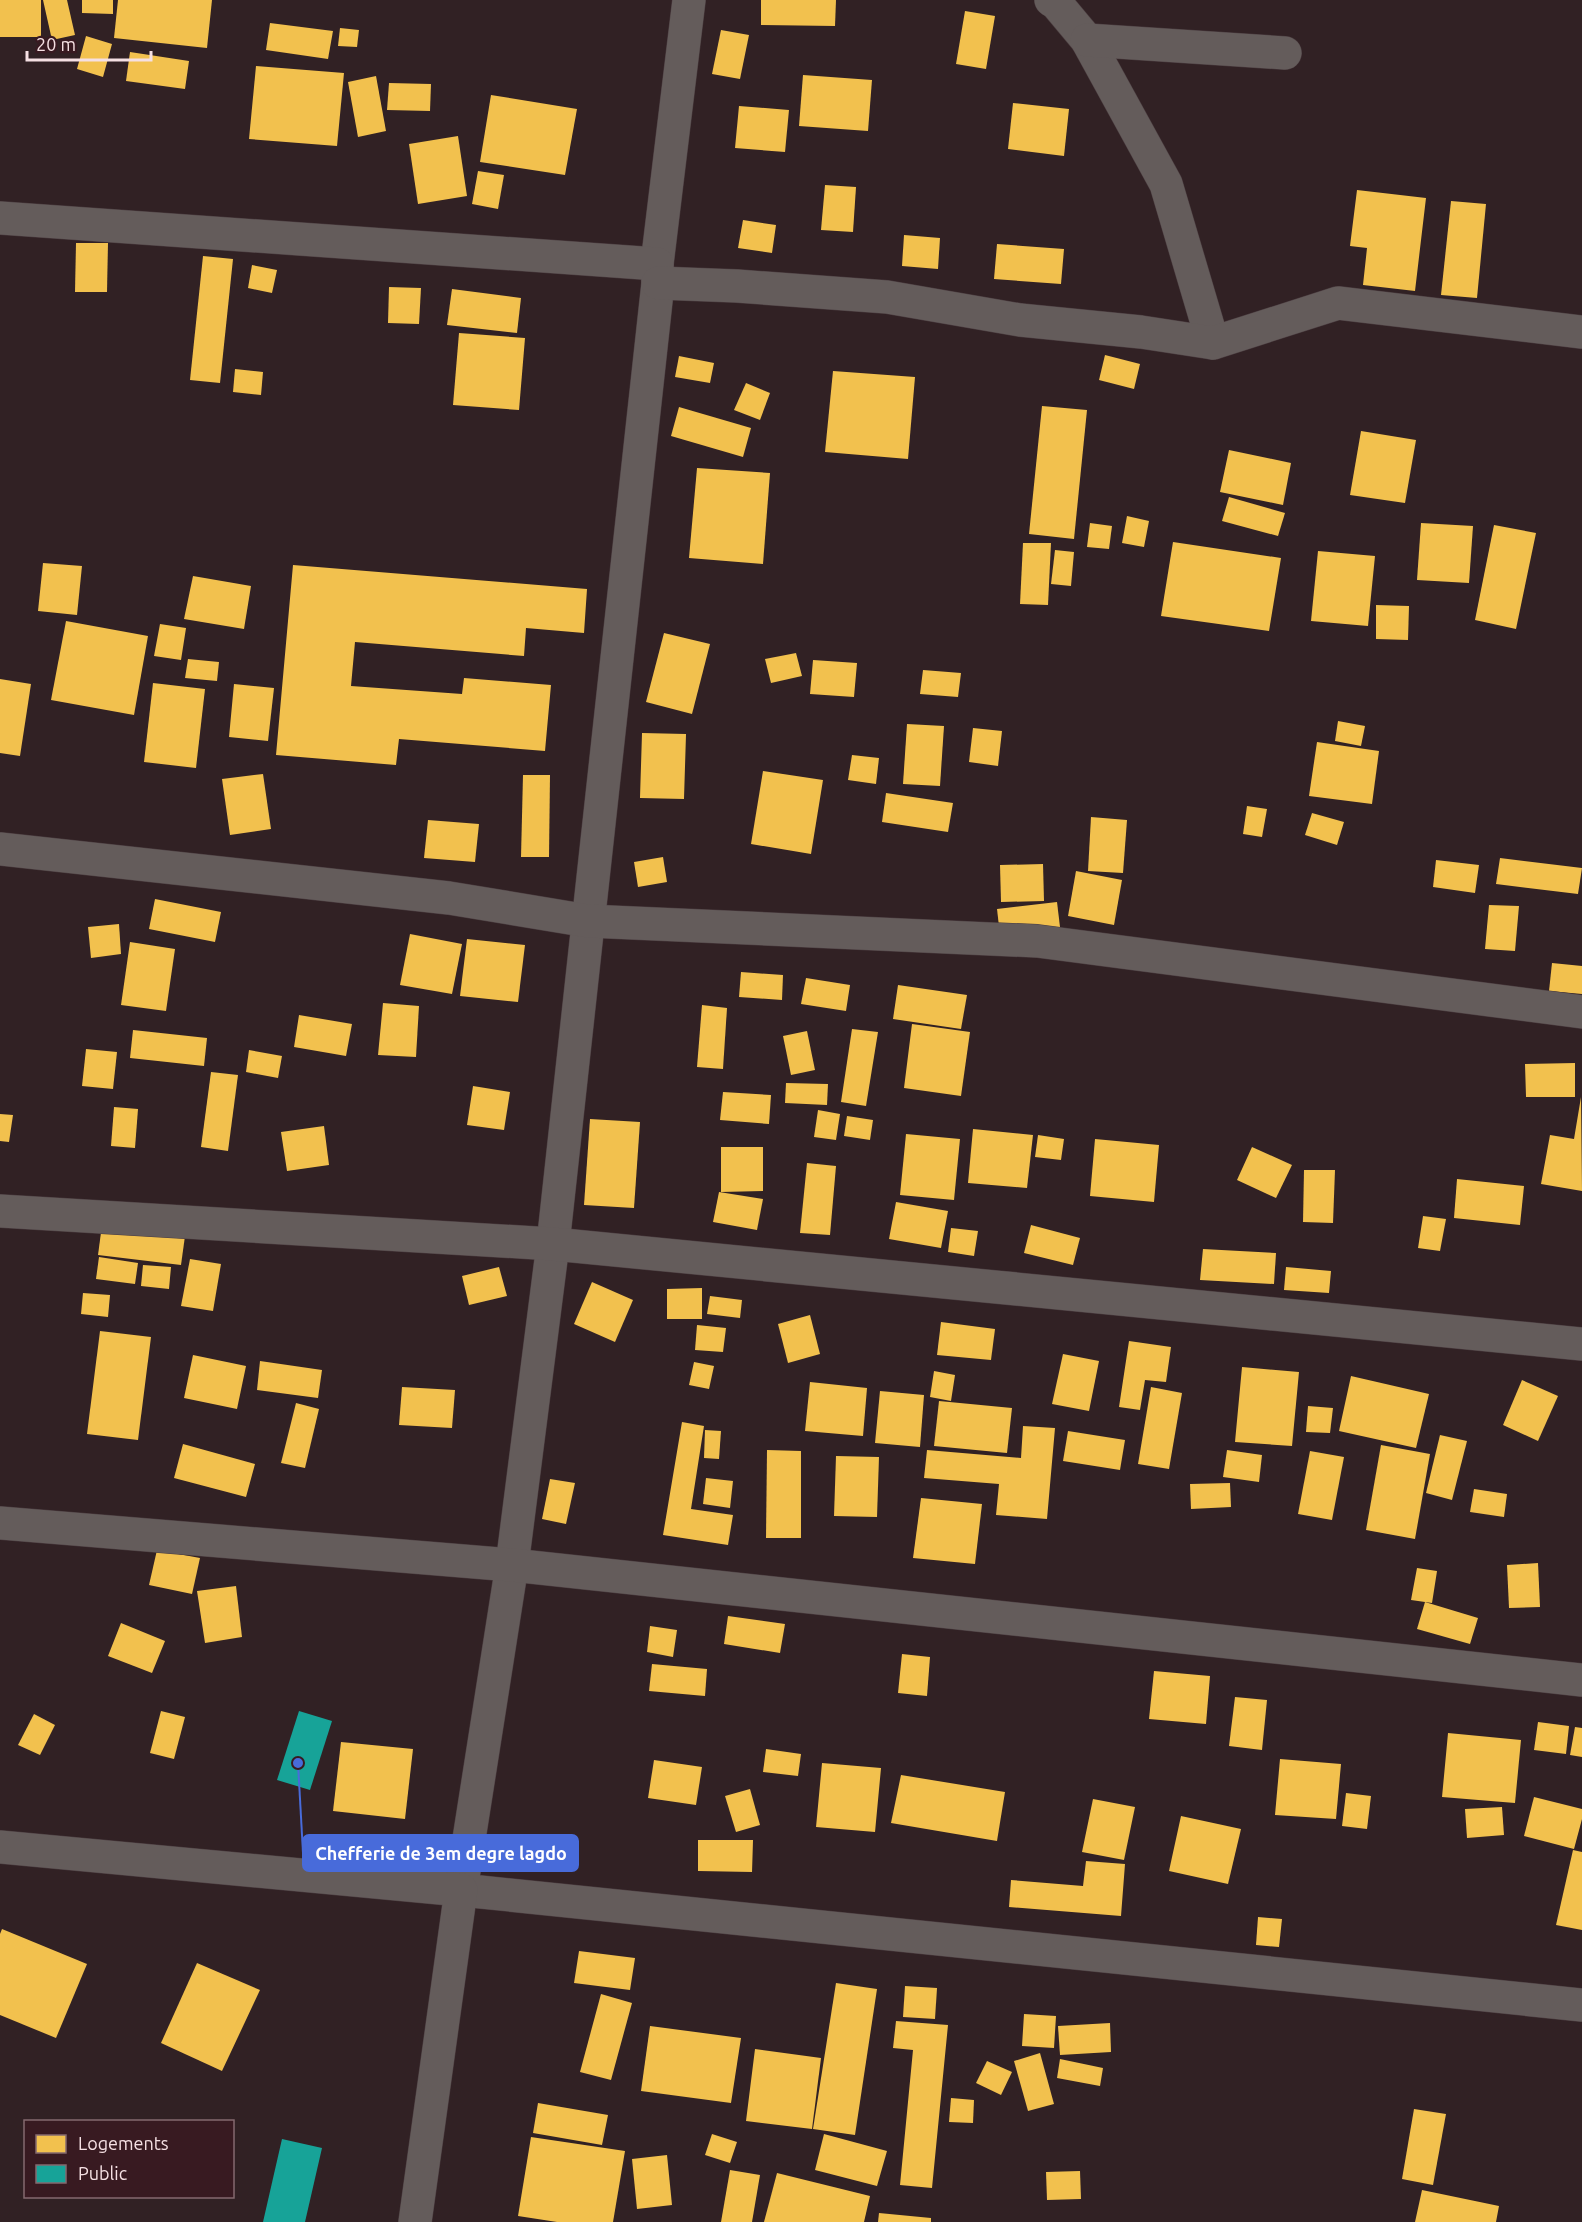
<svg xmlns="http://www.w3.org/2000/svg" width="1582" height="2222" font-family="Ubuntu,sans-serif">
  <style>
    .homes { fill: #f2c14e }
    .public { fill: #17a398 }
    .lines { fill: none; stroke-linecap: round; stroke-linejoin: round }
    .minor-casing { stroke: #4b3d40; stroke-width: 34 }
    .minor { stroke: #645c5b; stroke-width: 33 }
    .leader { fill: none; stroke: #486bda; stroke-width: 2 }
    .callout-dot { fill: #486bda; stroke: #381a21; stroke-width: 2 }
    .callout { fill: #486bda; stroke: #486bda; stroke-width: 2 }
    .callout-label { font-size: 18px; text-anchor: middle; font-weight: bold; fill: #fff }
  </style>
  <rect width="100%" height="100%" fill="#312124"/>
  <g class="homes">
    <rect x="0" y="0" width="41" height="37"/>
    <polygon points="43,0 67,0 75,35 52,40"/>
    <polygon points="82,0 113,0 113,14 82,13"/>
    <polygon points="118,0 212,0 207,48 114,38"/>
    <polygon points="761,0 836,0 835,26 761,25"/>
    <polygon points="965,11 995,16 986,69 956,64"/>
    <polygon points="270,23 333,31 328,59 266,50"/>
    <polygon points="340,28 359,30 357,47 338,46"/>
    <polygon points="721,30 749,35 740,79 712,74"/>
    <polygon points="86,36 112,44 103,77 77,69"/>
    <polygon points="130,52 189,61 185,89 126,81"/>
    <polygon points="256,66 344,73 337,146 249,139"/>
    <polygon points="803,75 872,80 868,131 799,126"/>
    <polygon points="376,76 386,131 358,137 348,82"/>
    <polygon points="389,83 431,84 430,111 387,110"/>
    <polygon points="491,95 577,109 565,175 480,162"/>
    <polygon points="1013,103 1069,109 1064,156 1008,149"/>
    <polygon points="739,106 789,110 785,152 735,148"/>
    <polygon points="458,136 467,196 418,204 409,144"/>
    <polygon points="478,171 504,175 498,209 472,204"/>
    <polygon points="825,185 856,187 853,232 821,230"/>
    <polygon points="1357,190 1426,198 1415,291 1363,285 1367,248 1350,246"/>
    <polygon points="1451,201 1486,204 1477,298 1441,295"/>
    <polygon points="743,220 776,225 772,253 738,248"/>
    <polygon points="904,235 940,238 938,269 902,266"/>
    <polygon points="76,243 108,243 107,292 75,292"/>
    <polygon points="997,244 1064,249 1061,284 994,279"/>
    <polygon points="203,256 233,259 220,383 190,380"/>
    <polygon points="252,265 277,270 272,293 248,288"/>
    <polygon points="389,287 421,288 419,324 388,323"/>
    <polygon points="452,289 521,298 517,333 447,325"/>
    <polygon points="459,333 525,338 519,410 453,405"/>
    <polygon points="1105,355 1140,364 1134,389 1099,380"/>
    <polygon points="679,356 714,363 710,383 675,377"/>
    <polygon points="235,369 263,372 261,395 233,392"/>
    <polygon points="833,371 915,377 908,459 825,452"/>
    <polygon points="746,383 770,393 760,420 734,410"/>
    <polygon points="1042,406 1087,410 1074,539 1029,534"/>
    <polygon points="679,407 751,428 743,457 671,436"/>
    <polygon points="1361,431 1416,440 1405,503 1350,495"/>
    <polygon points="1229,450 1291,463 1283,505 1220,492"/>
    <polygon points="697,468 770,473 763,564 689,558"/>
    <polygon points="1229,497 1285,513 1278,536 1222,521"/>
    <polygon points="1127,516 1149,521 1144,547 1122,543"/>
    <polygon points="1090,523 1112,526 1109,549 1087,547"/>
    <polygon points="1421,523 1473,526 1469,583 1417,580"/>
    <polygon points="1494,525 1536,533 1516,629 1475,620"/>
    <polygon points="1173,542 1281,558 1269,631 1161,616"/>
    <polygon points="1023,543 1051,543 1048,605 1020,604"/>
    <polygon points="1055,550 1074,552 1071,586 1051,584"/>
    <polygon points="1318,551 1375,556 1368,626 1311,621"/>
    <polygon points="43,563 82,566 77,615 38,611"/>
    <polygon points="293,565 587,589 584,633 526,628 524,656 355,642 351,686 462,694 464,678 551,685 545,751 399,739 396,765 276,755"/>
    <polygon points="193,576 251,586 244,629 184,619"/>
    <polygon points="1376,605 1409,606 1408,640 1376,639"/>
    <polygon points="66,621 148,636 134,715 51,700"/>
    <polygon points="160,624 186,628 181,660 154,656"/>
    <polygon points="664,633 710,644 692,714 646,702"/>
    <polygon points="796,653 802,676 771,683 765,659"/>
    <polygon points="188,659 219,662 217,681 185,678"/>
    <polygon points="813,660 857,663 854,697 810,694"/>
    <polygon points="923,670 961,673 958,697 920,694"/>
    <polygon points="0,679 31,684 20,756 0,753"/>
    <polygon points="153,683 205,689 196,768 144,762"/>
    <polygon points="234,684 274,688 268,741 229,737"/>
    <polygon points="1338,721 1365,726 1361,746 1335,741"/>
    <polygon points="907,724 944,726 940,786 903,784"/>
    <polygon points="973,728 1002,731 998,766 969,762"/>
    <polygon points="642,733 686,734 684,799 640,798"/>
    <polygon points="1317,742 1379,751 1372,804 1309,796"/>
    <polygon points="852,755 879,758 876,784 848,780"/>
    <polygon points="763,771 823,780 811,854 751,844"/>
    <polygon points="263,774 271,829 230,835 222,779"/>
    <polygon points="523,775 550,775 549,857 521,857"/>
    <polygon points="886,793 953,803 948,832 882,822"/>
    <polygon points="1247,806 1267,809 1262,837 1243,834"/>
    <polygon points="1312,813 1344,822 1337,845 1305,835"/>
    <polygon points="1091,817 1127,820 1123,873 1088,871"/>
    <polygon points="428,820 479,824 475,862 424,858"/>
    <polygon points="663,857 667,882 638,887 634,862"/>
    <polygon points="1500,858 1582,868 1578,894 1496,884"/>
    <polygon points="1436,860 1479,865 1475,893 1433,887"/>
    <polygon points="1043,864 1044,901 1001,902 1000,865"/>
    <polygon points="1076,871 1122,880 1114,925 1068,916"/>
    <polygon points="155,899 221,912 215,942 149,929"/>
    <polygon points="1057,902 1060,927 1000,935 997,909"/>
    <polygon points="1489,905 1519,906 1515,951 1485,949"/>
    <polygon points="119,924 121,954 91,958 88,927"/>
    <polygon points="410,934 462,944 452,994 400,985"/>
    <polygon points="467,939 525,945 518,1002 460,996"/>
    <polygon points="130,942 175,949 166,1011 121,1005"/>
    <polygon points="1552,963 1582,966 1582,994 1549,991"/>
    <polygon points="741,972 783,975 782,1000 739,997"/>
    <polygon points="806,978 850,985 846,1011 801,1004"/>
    <polygon points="898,985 967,995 961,1029 893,1019"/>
    <polygon points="383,1003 419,1006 416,1057 378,1055"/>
    <polygon points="702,1005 727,1008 723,1069 697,1067"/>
    <polygon points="299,1015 352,1024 346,1056 294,1047"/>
    <polygon points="912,1024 970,1032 961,1096 904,1088"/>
    <polygon points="852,1029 878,1032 866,1106 841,1102"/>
    <polygon points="133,1030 207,1038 204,1066 130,1058"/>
    <polygon points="807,1031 815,1070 791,1075 783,1036"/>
    <polygon points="86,1049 117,1052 113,1089 82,1086"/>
    <polygon points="249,1050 282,1056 278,1078 246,1072"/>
    <polygon points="1575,1063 1575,1097 1526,1097 1525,1064"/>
    <polygon points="211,1072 238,1075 228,1151 201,1147"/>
    <polygon points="786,1083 828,1084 827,1105 785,1103"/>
    <polygon points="473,1086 510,1092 504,1130 467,1125"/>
    <polygon points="723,1092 771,1095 769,1124 720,1120"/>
    <polygon points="1581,1097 1582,1191 1541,1184 1550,1135 1574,1139"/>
    <polygon points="114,1107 138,1109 135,1148 111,1146"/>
    <polygon points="818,1110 840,1114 836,1140 814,1137"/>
    <polygon points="0,1114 13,1115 9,1142 0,1141"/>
    <polygon points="847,1116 873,1120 870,1140 844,1136"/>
    <polygon points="590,1119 640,1122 634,1208 584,1205"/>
    <polygon points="324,1126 329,1165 287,1171 281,1132"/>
    <polygon points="973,1129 1033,1135 1027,1188 968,1183"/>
    <polygon points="906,1134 960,1139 954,1200 900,1195"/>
    <polygon points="1038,1135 1064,1139 1061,1160 1035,1157"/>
    <polygon points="1095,1139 1159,1145 1154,1202 1090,1196"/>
    <polygon points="721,1147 763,1147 763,1191 721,1192"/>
    <polygon points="1252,1147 1292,1165 1276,1198 1237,1180"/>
    <polygon points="807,1163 836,1166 830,1235 800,1233"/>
    <polygon points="1304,1170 1335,1170 1333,1223 1303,1222"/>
    <polygon points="1457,1179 1524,1186 1520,1225 1454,1218"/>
    <polygon points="719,1192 763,1199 757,1230 713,1222"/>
    <polygon points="896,1202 948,1211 941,1248 889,1239"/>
    <polygon points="1423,1216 1446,1219 1440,1251 1418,1248"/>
    <polygon points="102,1225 185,1236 181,1265 98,1255"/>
    <polygon points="1031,1225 1080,1238 1073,1265 1024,1253"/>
    <polygon points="951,1228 978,1231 974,1256 948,1252"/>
    <polygon points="1203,1249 1276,1253 1274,1284 1200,1280"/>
    <polygon points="99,1257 138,1263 135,1284 96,1279"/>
    <polygon points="190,1259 221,1264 213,1311 181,1306"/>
    <polygon points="143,1265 171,1267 169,1289 141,1286"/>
    <polygon points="499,1267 507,1296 469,1305 462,1276"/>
    <polygon points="1286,1267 1331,1271 1329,1293 1284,1290"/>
    <polygon points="592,1282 633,1300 615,1342 574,1324"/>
    <polygon points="702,1288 702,1319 667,1319 667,1289"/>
    <polygon points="83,1293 110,1295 108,1317 81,1314"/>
    <polygon points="710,1296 742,1300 740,1318 707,1314"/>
    <polygon points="810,1315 820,1354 788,1363 778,1324"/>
    <polygon points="941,1322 995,1329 991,1360 937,1355"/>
    <polygon points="697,1325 726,1328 723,1352 695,1350"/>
    <polygon points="100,1331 151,1337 138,1440 87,1434"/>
    <polygon points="1129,1341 1171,1347 1166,1382 1145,1380 1140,1410 1119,1407"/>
    <polygon points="1063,1354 1099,1361 1089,1411 1052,1404"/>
    <polygon points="193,1355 246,1366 237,1409 184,1398"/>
    <polygon points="260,1361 322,1370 318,1398 257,1390"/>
    <polygon points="694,1362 714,1366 709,1389 689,1385"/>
    <polygon points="1242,1367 1299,1372 1292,1446 1235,1442"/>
    <polygon points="934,1371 955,1375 951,1401 930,1397"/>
    <polygon points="1351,1376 1429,1394 1416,1448 1339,1431"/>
    <polygon points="1522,1380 1558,1396 1538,1441 1503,1425"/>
    <polygon points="810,1382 867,1388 863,1436 805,1431"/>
    <polygon points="402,1387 455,1390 452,1428 399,1425"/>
    <polygon points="1151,1387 1182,1393 1169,1469 1138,1464"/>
    <polygon points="880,1391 924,1395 920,1447 875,1443"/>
    <polygon points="939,1401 1012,1408 1007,1453 934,1446"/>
    <polygon points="296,1403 319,1409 305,1468 281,1463"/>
    <polygon points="1308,1406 1333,1408 1330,1433 1306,1432"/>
    <polygon points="682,1422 704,1426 691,1509 733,1515 728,1545 663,1535"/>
    <polygon points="1023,1426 1055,1428 1047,1519 996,1515 999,1484 924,1478 927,1450 1021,1458"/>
    <polygon points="705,1430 721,1431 719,1459 704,1458"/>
    <polygon points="1068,1431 1125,1440 1120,1470 1063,1461"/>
    <polygon points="1440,1435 1467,1441 1452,1500 1426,1493"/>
    <polygon points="183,1444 255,1464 246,1497 174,1478"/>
    <polygon points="1381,1445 1430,1454 1415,1539 1366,1530"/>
    <polygon points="767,1450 801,1451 801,1538 766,1538"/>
    <polygon points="1227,1450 1262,1455 1259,1482 1223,1477"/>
    <polygon points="1310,1451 1344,1457 1332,1520 1298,1514"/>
    <polygon points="836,1456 879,1457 877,1517 834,1516"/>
    <polygon points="706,1478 733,1481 730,1508 703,1504"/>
    <polygon points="550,1479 575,1483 566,1524 542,1519"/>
    <polygon points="1230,1483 1231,1507 1191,1509 1190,1484"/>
    <polygon points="1474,1489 1507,1494 1504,1517 1470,1512"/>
    <polygon points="921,1498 982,1504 975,1564 913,1558"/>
    <polygon points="157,1550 200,1558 192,1594 149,1585"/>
    <polygon points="1538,1563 1540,1607 1509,1608 1507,1565"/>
    <polygon points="1417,1568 1437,1571 1432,1603 1411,1600"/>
    <polygon points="236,1586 242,1637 205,1643 197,1591"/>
    <polygon points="1425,1602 1478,1618 1470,1644 1417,1629"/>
    <polygon points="728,1616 785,1624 780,1653 724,1644"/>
    <polygon points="121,1623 165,1641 152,1673 108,1656"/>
    <polygon points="650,1626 677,1630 673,1657 647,1652"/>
    <polygon points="902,1654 930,1657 927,1696 898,1693"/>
    <polygon points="652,1664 707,1669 705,1696 649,1691"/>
    <polygon points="1154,1671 1210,1676 1206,1724 1149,1719"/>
    <polygon points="1235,1697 1267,1700 1262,1750 1229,1746"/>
    <polygon points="161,1711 185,1717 174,1759 150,1753"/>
    <polygon points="34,1714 55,1725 40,1755 18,1745"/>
    <polygon points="1538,1722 1569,1726 1566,1754 1534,1750"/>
    <polygon points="1575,1727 1582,1728 1582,1757 1570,1755"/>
    <polygon points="1448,1733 1521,1740 1515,1803 1442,1797"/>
    <polygon points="341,1742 413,1749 405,1819 333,1811"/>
    <polygon points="766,1749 801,1754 798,1776 763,1772"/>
    <polygon points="1280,1759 1341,1764 1336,1819 1275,1815"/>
    <polygon points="654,1760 702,1767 696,1805 648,1798"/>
    <polygon points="822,1763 881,1768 875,1832 816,1827"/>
    <polygon points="901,1775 1005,1792 997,1841 891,1823"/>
    <polygon points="750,1789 760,1825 736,1832 725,1796"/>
    <polygon points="1346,1793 1371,1796 1367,1829 1342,1826"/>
    <polygon points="1534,1797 1582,1809 1582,1819 1574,1849 1524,1836"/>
    <polygon points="1093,1799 1135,1807 1124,1860 1082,1852"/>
    <polygon points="1502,1807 1504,1835 1467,1838 1465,1809"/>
    <polygon points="1181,1816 1241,1829 1228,1884 1169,1871"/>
    <polygon points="698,1840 753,1840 752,1872 698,1871"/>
    <polygon points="1573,1850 1582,1852 1582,1930 1556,1925"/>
    <polygon points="1086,1861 1125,1864 1121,1916 1009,1907 1011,1880 1083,1886"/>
    <polygon points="1258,1917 1282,1919 1279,1947 1256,1945"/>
    <polygon points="2,1929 87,1964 56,2038 0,2015 0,1934"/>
    <polygon points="579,1951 635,1958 630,1990 574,1983"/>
    <polygon points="197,1963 260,1990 222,2071 161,2043"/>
    <polygon points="836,1983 877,1989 855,2135 813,2129"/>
    <polygon points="905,1986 937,1988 935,2019 903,2017"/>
    <polygon points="601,1994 632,2003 611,2080 580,2072"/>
    <polygon points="1024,2014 1056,2016 1054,2048 1022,2046"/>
    <polygon points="896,2021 948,2025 932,2188 900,2185 913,2050 893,2048"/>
    <polygon points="1110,2023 1111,2052 1060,2055 1058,2026"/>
    <polygon points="650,2026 741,2038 731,2103 641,2091"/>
    <polygon points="755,2049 821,2058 812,2129 746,2121"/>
    <polygon points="1040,2053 1054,2104 1028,2111 1014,2061"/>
    <polygon points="1060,2059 1103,2068 1100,2086 1057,2078"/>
    <polygon points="987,2061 1012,2072 1001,2095 976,2083"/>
    <polygon points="951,2098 974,2100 973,2123 949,2122"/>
    <polygon points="538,2103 608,2115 602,2145 533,2133"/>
    <polygon points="1414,2109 1446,2114 1433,2185 1402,2179"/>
    <polygon points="712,2134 737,2142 730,2163 705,2155"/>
    <polygon points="824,2134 887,2151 877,2186 815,2170"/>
    <polygon points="531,2137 625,2151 613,2222 557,2222 518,2216"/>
    <polygon points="667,2155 672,2205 637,2209 632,2159"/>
    <polygon points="730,2170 760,2175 752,2222 721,2222"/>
    <polygon points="1080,2171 1081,2199 1047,2200 1046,2172"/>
    <polygon points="777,2173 870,2196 864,2222 764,2222"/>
    <polygon points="1422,2190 1499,2206 1496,2222 1415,2222"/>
    <polygon points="879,2213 931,2218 931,2222 878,2222"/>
  </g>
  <g class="public">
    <polygon points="299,1711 332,1721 310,1790 277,1780"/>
    <polygon points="282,2139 322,2148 305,2222 263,2222"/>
  </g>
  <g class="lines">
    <g class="minor-casing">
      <g id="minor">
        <polyline points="689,0 657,264 658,283 553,1244 512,1565 461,1890 1582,2005"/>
        <polyline points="1051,0 1056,3 1087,40 1166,184 1213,343"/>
        <polyline points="1087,40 1285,53"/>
        <polyline points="0,218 657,264"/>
        <polyline points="658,283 737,286 887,297 1020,320 1141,332 1213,343 1338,303 1582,332"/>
        <polyline points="0,849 449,898 588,921 1037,941 1582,1012"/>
        <polyline points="0,1211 553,1244 1582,1344"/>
        <polyline points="0,1523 512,1565 1582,1680"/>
        <polyline points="0,1847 461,1890 415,2222"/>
      </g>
    </g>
    <use href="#minor" class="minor"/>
  </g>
  <path class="leader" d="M298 1763L303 1853"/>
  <circle class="callout-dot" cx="298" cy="1763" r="6"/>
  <rect class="callout" x="303" y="1835" width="275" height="36" rx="6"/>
  <g class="callout-label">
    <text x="441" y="1860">Chefferie de 3em degre lagdo</text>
  </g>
  <rect x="24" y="2120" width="210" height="78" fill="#381a21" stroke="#84696f" stroke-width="1.5"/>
  <rect x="36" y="2135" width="30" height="18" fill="#f2c14e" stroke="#84696f" stroke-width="1.5"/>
  <text x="78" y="2150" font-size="18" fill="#f5e0e3">Logements</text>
  <rect x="36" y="2165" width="30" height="18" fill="#17a398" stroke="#84696f" stroke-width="1.5"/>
  <text x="78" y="2180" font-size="18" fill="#f5e0e3">Public</text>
  <path d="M27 51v9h124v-9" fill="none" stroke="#f5e0e3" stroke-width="3"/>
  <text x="36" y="51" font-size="18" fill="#f5e0e3" stroke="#381a21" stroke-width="4.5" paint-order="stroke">20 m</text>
</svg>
